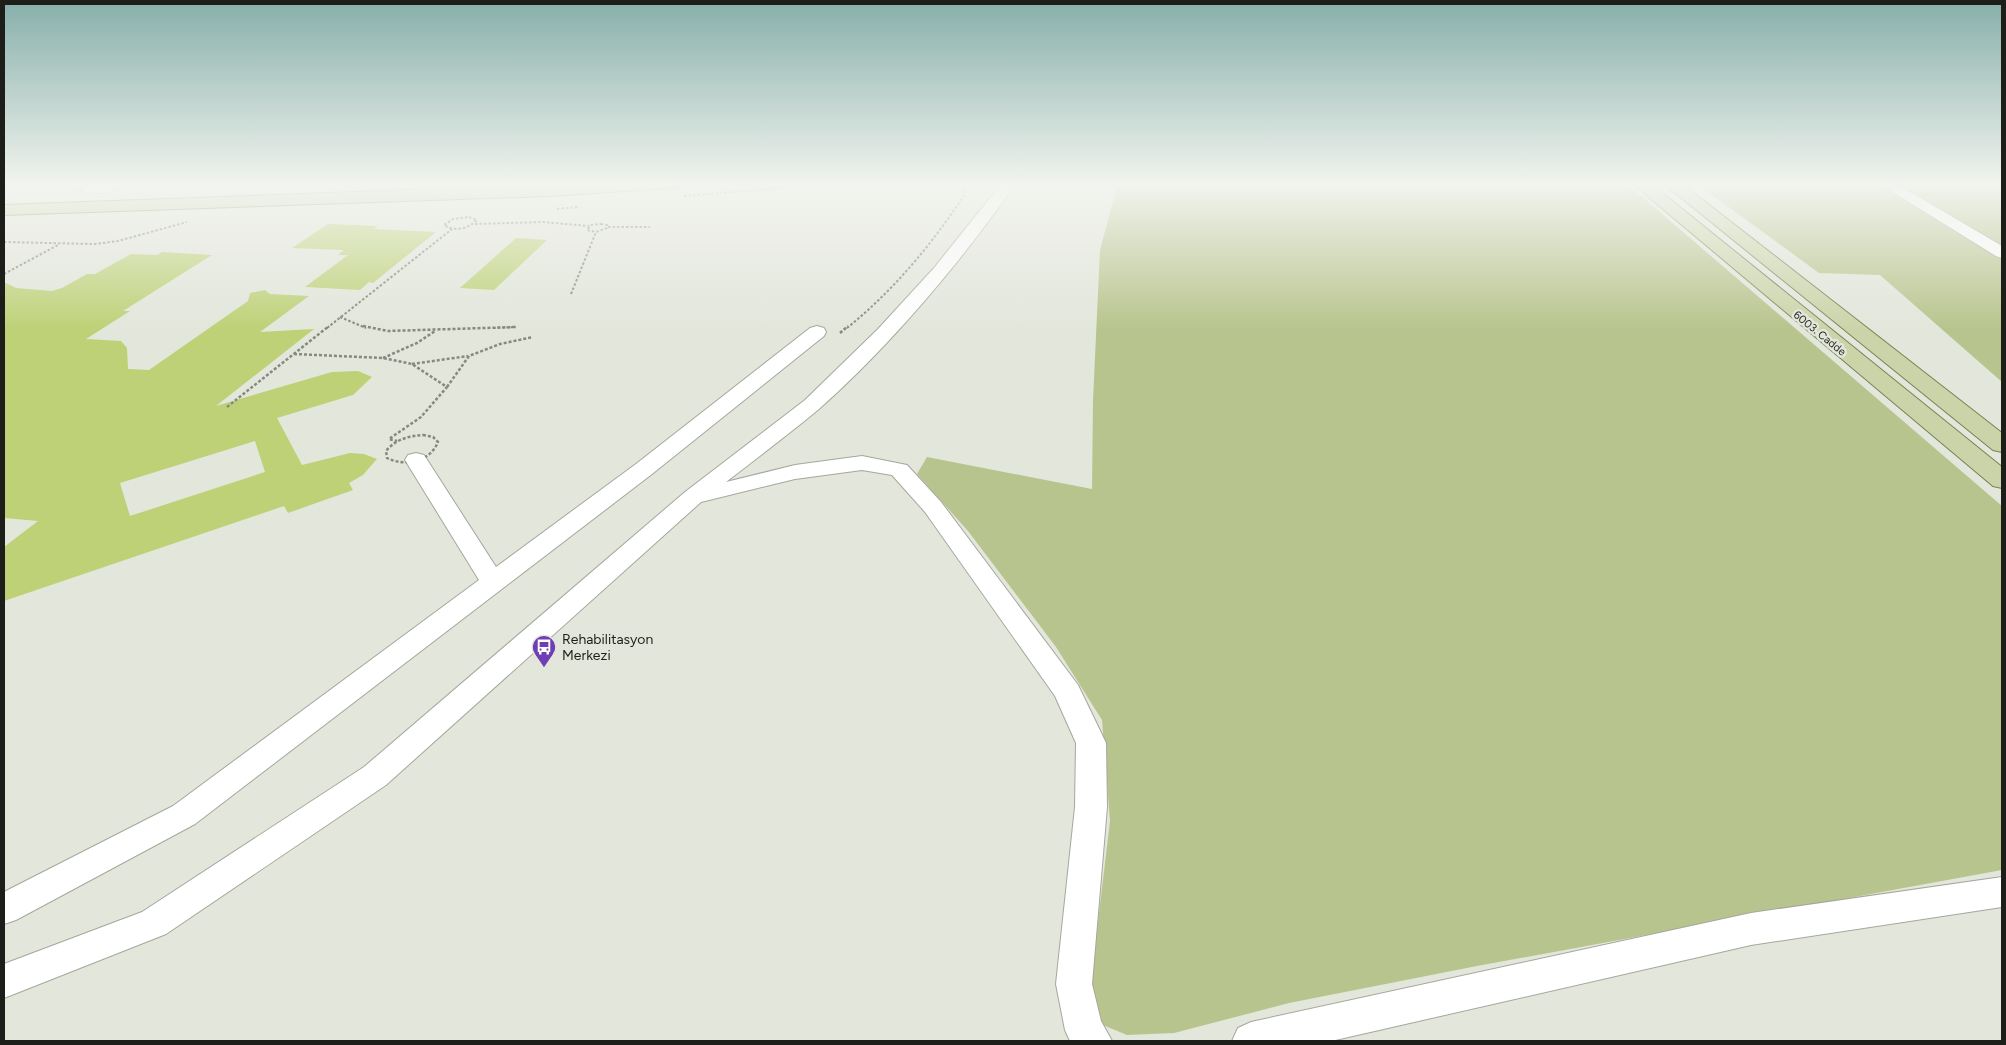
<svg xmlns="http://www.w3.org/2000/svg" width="2006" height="1045" font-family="Figtree,sans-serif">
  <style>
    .green { fill: #b8c48d }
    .building { fill: #bed177; fill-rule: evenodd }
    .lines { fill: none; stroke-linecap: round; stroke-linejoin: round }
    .minor-casing { stroke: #a5a79d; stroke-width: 2 }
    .major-casing { stroke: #788252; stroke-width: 2 }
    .path-far1 { stroke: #878981; stroke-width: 2; stroke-dasharray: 2.5 2; stroke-linecap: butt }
    .path { stroke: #878981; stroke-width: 2.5; stroke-dasharray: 3 2; stroke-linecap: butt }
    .minor { fill: #fff; fill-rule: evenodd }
    .major { fill: #cbd4a9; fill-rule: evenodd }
    .labels { text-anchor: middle; stroke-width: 5; stroke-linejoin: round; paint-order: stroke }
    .far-street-label { font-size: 11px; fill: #1d1e1a; stroke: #e3e6db }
    .poi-label { font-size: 14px; fill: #1d1e1a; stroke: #e3e6db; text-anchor: start }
  </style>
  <rect width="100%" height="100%" fill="#e3e6db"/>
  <g class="green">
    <polygon points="1118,183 1626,183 2002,506 2002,870 1477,966 1289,1003 1174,1033 1127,1035 1098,1023 1090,989 1110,821 1102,720 1056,647 968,531 917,474 927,457 1092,489 1093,400 1100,250"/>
    <polygon points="1696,183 2002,183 2002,382 1880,275 1819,273"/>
  </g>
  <g class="building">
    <polygon points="328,224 378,226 374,229 436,232 373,283 369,282 360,290 305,287 348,255 338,255 344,250 292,248"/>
    <polygon points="516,238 547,240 494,290 460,288"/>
    <path d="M162,252L212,255L123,311H130L86,339L121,341L127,348L128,369L149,370L248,301L250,293L265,290L270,294L309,296L260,332L314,329L216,406L332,372L358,371L372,377L353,395L277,418L302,465L350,453L364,454L377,459L363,475L349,483L353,490L288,513L284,506L4,601V547L38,521L4,518V282L16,288L52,291L62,288L87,274H95L131,254L157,255ZM255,441L265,472L130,516L120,483Z"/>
  </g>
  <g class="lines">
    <g class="minor-casing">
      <g id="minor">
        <path d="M78,183H125C116,195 94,194 81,191Z"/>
        <path d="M1002,183H1016C962,261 890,346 819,409C789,434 757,458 726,482L795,465L862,456L907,465L941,502L1078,685L1106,743L1107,807L1092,984L1101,1021L1112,1041H1070L1065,1030L1056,984L1075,807L1076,743L1055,696L925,512L892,475L862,470L795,479L701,502L386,785L166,934L4,998V964L142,912L364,767L685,492L805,400L878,329L934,268Z"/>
        <polygon points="1878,183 1895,183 2002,246 2002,258 1996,256"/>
        <polygon points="817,326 824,328 826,332 824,336 652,474 195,824 16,920 4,924 4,892 173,806 479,580 405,460 408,455 416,453 424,455 496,567 636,464 810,328"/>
        <polygon points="2002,877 2002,907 1751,945 1331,1041 1232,1041 1238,1028 1251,1022 1751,913"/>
      </g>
    </g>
    <g class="major-casing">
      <g id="major">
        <polygon points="596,183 680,183 678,187 672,188 549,196 4,215 4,205"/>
        <polygon points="1632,183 1650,183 2002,467 2002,488 1993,486"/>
        <polygon points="1663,183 1681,183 2002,433 2002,452 1993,450"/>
      </g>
    </g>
    <g class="path-far1">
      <polyline points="684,196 843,183"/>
      <polyline points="557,209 578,207"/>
      <path d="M469,217L477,220C468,229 455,232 444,225L453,219Z"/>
      <polyline points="475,224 543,222 589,226"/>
      <polygon points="601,224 607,225 607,228 596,232 587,230 591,225"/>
      <polyline points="608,227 650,227"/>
      <polyline points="4,242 95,244 118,241 187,222"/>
      <polyline points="4,274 58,245"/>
      <polyline points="571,294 596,232"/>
      <polyline points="340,317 366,328"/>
      <polyline points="327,328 452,229"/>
      <polyline points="493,328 516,327"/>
      <path d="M847,328C894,290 932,244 965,194L963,188L954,183"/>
    </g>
    <g class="path">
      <polyline points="363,326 388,331 516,327"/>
      <polyline points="840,333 848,326"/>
      <polyline points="294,354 383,358 412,364 447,387 421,417 389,439 397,441"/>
      <polyline points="383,358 417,343 435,331"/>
      <polyline points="412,364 468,356"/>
      <polyline points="447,387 469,356 500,344 533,337"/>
      <polyline points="227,407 329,326"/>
      <path d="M423,435L433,437L438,442C430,462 405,467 387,458L386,451C396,439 409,436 423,435Z"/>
    </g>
    <use href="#minor" class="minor"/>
    <use href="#major" class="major"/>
  </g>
  <linearGradient id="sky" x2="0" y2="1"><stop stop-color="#87afaa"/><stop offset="0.56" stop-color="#f2f4ef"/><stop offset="1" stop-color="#f2f4ef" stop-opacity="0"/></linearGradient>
  <rect width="2006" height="329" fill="url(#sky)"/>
  <defs>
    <g id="bus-pin" transform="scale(1.25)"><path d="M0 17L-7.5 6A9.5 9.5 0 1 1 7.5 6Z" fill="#6f3db4" stroke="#e3e6db"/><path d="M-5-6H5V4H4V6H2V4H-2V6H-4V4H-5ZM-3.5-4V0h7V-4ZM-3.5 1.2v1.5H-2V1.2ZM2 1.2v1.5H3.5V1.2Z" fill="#fff"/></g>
  </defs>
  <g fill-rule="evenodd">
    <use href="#bus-pin" x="544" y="647"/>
  </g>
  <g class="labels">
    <g class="far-street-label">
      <text transform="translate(1820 333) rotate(39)" y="4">6003. Cadde</text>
    </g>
    <g class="poi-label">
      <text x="562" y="644">Rehabilitasyon<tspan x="562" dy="16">Merkezi</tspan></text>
    </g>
  </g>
  <rect width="2006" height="1045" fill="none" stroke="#1d1e1a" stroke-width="10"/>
</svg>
